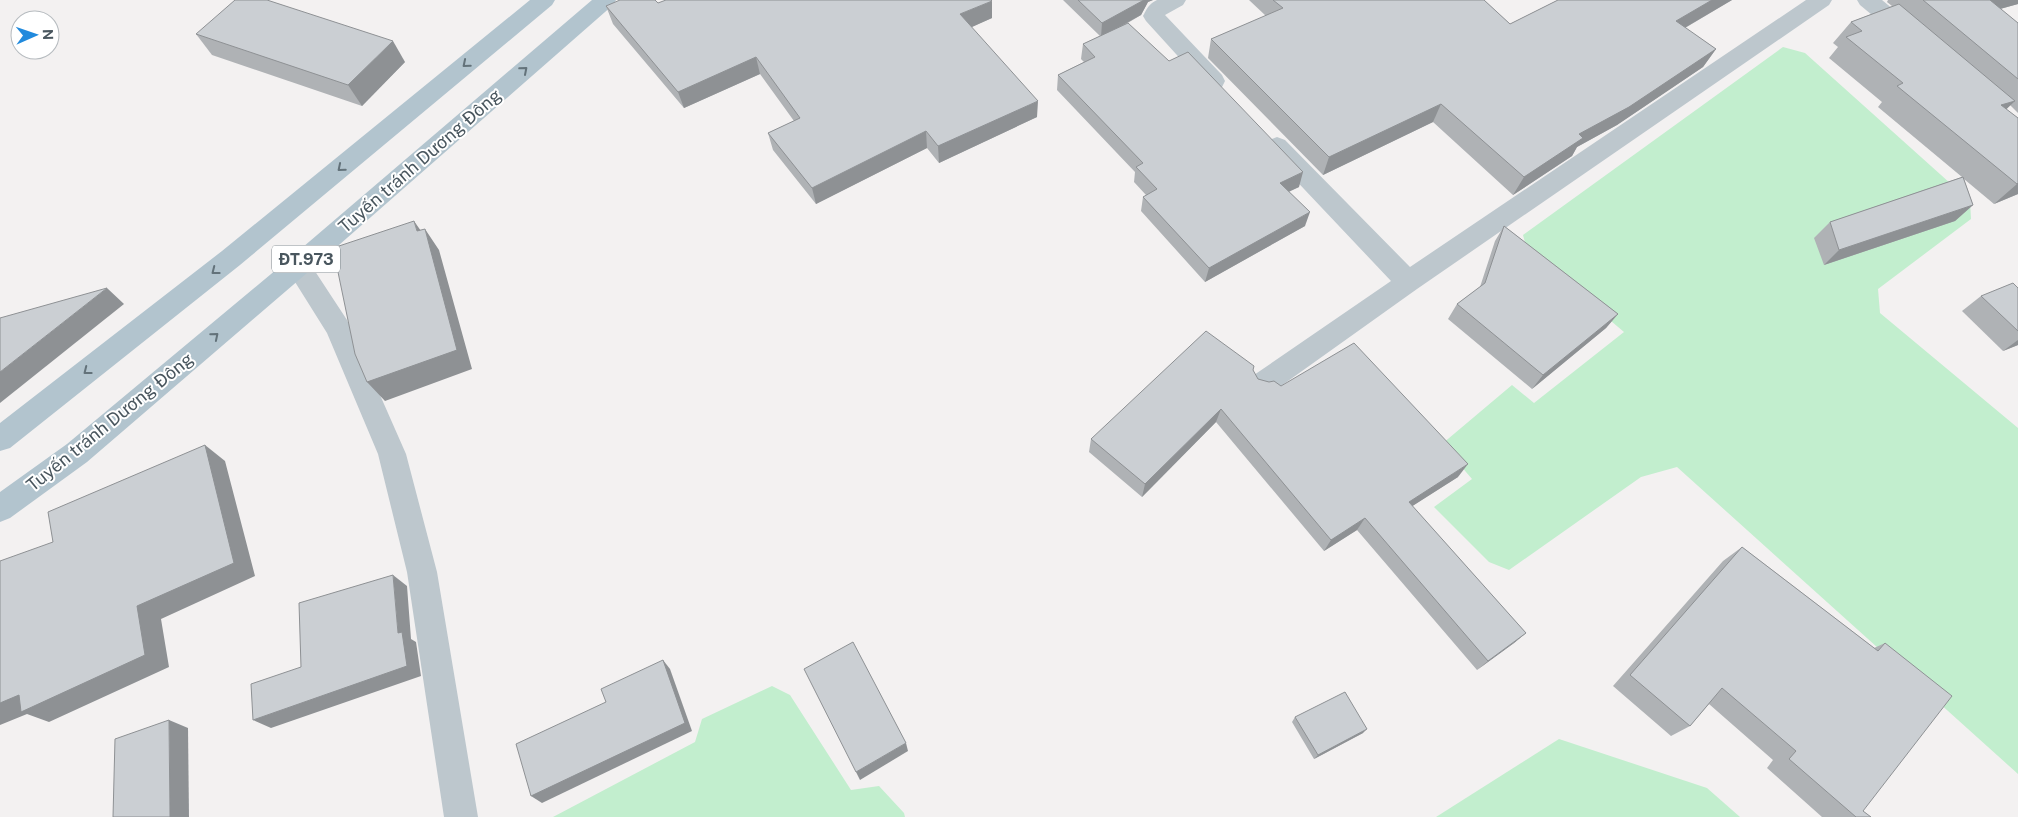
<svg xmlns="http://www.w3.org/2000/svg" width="2018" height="817" font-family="'Public Sans',sans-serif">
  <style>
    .green { fill: #c2eece }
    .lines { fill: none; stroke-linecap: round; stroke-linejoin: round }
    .minor { fill: #bdc7cd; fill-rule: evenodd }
    .major { fill: #b2c4ce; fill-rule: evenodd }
    .wall { fill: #afb2b5 }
    .shaded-wall { fill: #8e9194 }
    .building { fill: #cbcfd3; stroke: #8e9194 }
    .oneway { stroke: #63727a }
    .labels { text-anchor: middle; stroke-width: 4; stroke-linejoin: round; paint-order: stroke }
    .shield { fill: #fff; stroke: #80898e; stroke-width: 1 }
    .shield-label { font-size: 16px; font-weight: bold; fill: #49565e }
    .street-label { font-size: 18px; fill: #49565e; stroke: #fff }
  </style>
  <rect width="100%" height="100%" fill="#f3f1f1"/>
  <g class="green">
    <polygon points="1783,47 1805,53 1970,201 1971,219 1878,289 1880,313 2018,428 2018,774 1677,467 1641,477 1509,570 1489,562 1434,507 1472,479 1442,444 1512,385 1534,403 1624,332 1527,250 1523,235"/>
    <polygon points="772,686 790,695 851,790 879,786 904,813 905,817 553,817 695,742 702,719"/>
    <polygon points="1559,739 1707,788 1740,817 1436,817"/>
  </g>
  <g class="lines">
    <g class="minor">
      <path d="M1157,0H1186L1183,5L1165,15L1222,75L1225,81L1222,87L1214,89L1206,87L1146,21L1143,16C1147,8 1149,4 1157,0Z"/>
      <polygon points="1806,0 1832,0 1829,5 1417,289 1274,391 1264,394 1254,391 1250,383 1254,375 1391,281 1269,152 1265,146 1269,140 1277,137 1285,140 1410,267"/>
      <polygon points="1857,0 1882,0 1917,29 1920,34 1917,39 1909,41 1901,39 1860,5"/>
      <polygon points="298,256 307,259 347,320 406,454 437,572 478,817 444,817 407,572 378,454 327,333 285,266 289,259"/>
    </g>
    <g class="major">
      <polygon points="530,0 555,0 552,5 240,265 10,448 0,451 0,423 222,251"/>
      <polygon points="592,0 616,0 613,5 307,273 87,462 10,518 0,522 0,492 67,444 289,259"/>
    </g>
  </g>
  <g class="wall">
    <polygon points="1063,0 1153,0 1148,2 1141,15 1126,24 1299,187 1289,191 1305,226 1205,282 1141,211 1143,197 1146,195 1134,182 1135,172 1057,90 1058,75 1084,62 1081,59 1083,44 1100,36"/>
    <polygon points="1249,0 1484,0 1510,24 1558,0 1732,0 1685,28 1716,49 1703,67 1617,125 1577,147 1572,156 1513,195 1433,122 1323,175 1208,58 1211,39 1266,16"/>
    <polygon points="1888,0 2018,0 2018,4 2000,9 2018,23 2018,113 2010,105 2006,109 2018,118 2018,194 1994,204 1964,179 1973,205 1955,221 1824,265 1814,238 1830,222 1962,177 1878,107 1882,102 1829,58 1838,47 1833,43 1851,22 1892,6 1887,2"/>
    <polygon points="658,3 992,18 971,27 1037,117 939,163 927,148 816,204 773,150 768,133 794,121 760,74 684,108 613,24 606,6"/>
    <polygon points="196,34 405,62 362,106 212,55"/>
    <polygon points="1504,226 1618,314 1606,328 1532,389 1448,319 1457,304 1480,287 1495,241"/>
    <polygon points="2018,288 2018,345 2003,351 1962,311 1981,296"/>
    <polygon points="1253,370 1258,379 1281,386 1458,477 1412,506 1526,633 1514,643 1477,670 1357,530 1324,551 1216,422 1142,497 1089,452 1091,439"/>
    <polygon points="1742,547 1874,648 1885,643 1863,811 1871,817 1822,817 1767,768 1773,760 1709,704 1690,726 1671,736 1613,686 1723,561"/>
    <polygon points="1295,717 1363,733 1314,759 1292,722"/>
  </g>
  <g class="shaded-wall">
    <polygon points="1144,0 1153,0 1148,2 1141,15 1101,37 1102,23"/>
    <polygon points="1712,0 1732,0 1664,40 1676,21"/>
    <polygon points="1987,0 2018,0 2018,4 1971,17"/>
    <polygon points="992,1 992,18 961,32 960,14"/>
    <polygon points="393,41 405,62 362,106 348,85"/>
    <polygon points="1716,49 1703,67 1617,125 1577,147 1572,156 1513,195 1524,177 1579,134"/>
    <polygon points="756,57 760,74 684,108 678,92"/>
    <polygon points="1038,101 1037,117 939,163 938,146"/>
    <polygon points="2015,101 1993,122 2001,105"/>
    <polygon points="1441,104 1433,122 1323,175 1329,157"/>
    <polygon points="926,131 927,148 816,204 812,188"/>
    <polygon points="1303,172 1299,187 1276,198 1280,183"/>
    <polygon points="2018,183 2018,194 1994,204 2017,184"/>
    <polygon points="1973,205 1955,221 1824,265 1839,250"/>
    <polygon points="1310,212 1305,226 1205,282 1209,268"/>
    <polygon points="414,221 428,241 425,229 439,250 472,369 385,401 367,382 417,231"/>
    <polygon points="107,288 124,304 0,403 0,372"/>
    <polygon points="1618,314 1606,328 1532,389 1543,375"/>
    <polygon points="2018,340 2018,345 2003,351"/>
    <polygon points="1221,409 1216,422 1142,497 1145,484"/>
    <polygon points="205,445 225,461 255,576 161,619 169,667 49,722 27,714 0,725 0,703 137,606"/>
    <polygon points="1468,464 1458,477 1400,514 1409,502"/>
    <polygon points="1365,518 1357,530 1324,551 1331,540"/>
    <polygon points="393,575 407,586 411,639 416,642 421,676 271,728 253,720 398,633"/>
    <polygon points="1526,633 1514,643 1477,670 1488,661"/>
    <polygon points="663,660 670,669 692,731 542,803 531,796"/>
    <polygon points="169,720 188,728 189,817 170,817"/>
    <polygon points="1367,729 1363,733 1314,759 1318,755"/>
    <polygon points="906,743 908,751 860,780 856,772"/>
  </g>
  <g class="building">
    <polygon points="235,0 267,0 393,41 348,85 196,34"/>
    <polygon points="620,0 655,0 658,3 666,0 991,0 992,1 960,14 1038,101 938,146 926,131 812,188 768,133 800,118 756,57 678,92 606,6"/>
    <polygon points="1078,0 1144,0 1102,23"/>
    <polygon points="1273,0 1484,0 1510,24 1558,0 1712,0 1676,21 1716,49 1629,107 1579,134 1583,138 1524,177 1441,104 1329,157 1211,39 1283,8"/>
    <polygon points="1923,0 1990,0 2018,23 2018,79"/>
    <polygon points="1899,4 2015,101 2001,105 2018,118 2018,183 2017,184 1897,86 1903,83 1846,37 1862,31 1851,22"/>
    <polygon points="1128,23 1169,61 1188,52 1303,172 1280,183 1310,212 1209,268 1143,197 1157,189 1136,167 1143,163 1058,75 1095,57 1083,44"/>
    <polygon points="1963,177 1973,205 1839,250 1830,222"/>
    <polygon points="414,221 417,231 425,229 457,350 367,382 355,354 333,248"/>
    <polygon points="1504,226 1618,314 1543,375 1457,304 1485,283"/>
    <polygon points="2013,283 2018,288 2018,331 1981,296"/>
    <polygon points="107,288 0,372 0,318"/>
    <polygon points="1206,331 1254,366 1253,370 1258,379 1269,382 1274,381 1281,386 1354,343 1468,464 1409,502 1526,633 1488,661 1365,518 1331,540 1221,409 1145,484 1091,439"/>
    <polygon points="205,445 234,563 137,606 145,655 21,712 19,695 0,703 0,561 53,542 48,512"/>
    <polygon points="1742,547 1878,651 1885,643 1952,696 1863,811 1871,817 1856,817 1789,759 1796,751 1722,688 1690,726 1630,675"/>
    <polygon points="393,575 398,633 402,632 407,666 253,720 251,684 301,667 299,603"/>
    <polygon points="853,642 906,743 856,772 804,669"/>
    <polygon points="663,660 685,723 531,796 516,744 606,702 601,689"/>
    <polygon points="1345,692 1367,729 1318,755 1295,717"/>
    <polygon points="169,720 170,817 113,817 115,739"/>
  </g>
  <defs><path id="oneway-chevron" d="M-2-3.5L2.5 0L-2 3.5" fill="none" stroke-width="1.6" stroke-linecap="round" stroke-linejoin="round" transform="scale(1.25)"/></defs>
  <g class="oneway">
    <use href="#oneway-chevron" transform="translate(466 64) rotate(140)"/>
    <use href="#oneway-chevron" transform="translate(524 70) rotate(-41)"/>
    <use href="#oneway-chevron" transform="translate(341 168) rotate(140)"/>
    <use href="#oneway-chevron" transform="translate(215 271) rotate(142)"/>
    <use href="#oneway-chevron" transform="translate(215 336) rotate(-40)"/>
    <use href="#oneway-chevron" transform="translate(87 371) rotate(142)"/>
  </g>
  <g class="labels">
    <rect class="shield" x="272" y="245.5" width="68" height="27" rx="4"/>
    <g class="shield-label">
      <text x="306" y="265">ĐT.973</text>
    </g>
    <g class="street-label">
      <text transform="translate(420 161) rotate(-41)" y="6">Tuyến tránh Dương Đông</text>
      <text transform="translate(110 422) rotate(-39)" y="6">Tuyến tránh Dương Đông</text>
    </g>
  </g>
  <g transform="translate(35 35) rotate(88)"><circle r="24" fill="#ffffff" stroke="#b6bbbf"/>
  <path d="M0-4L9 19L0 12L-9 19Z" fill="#218add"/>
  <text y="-8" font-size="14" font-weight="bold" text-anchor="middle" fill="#49565e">N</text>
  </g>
</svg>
